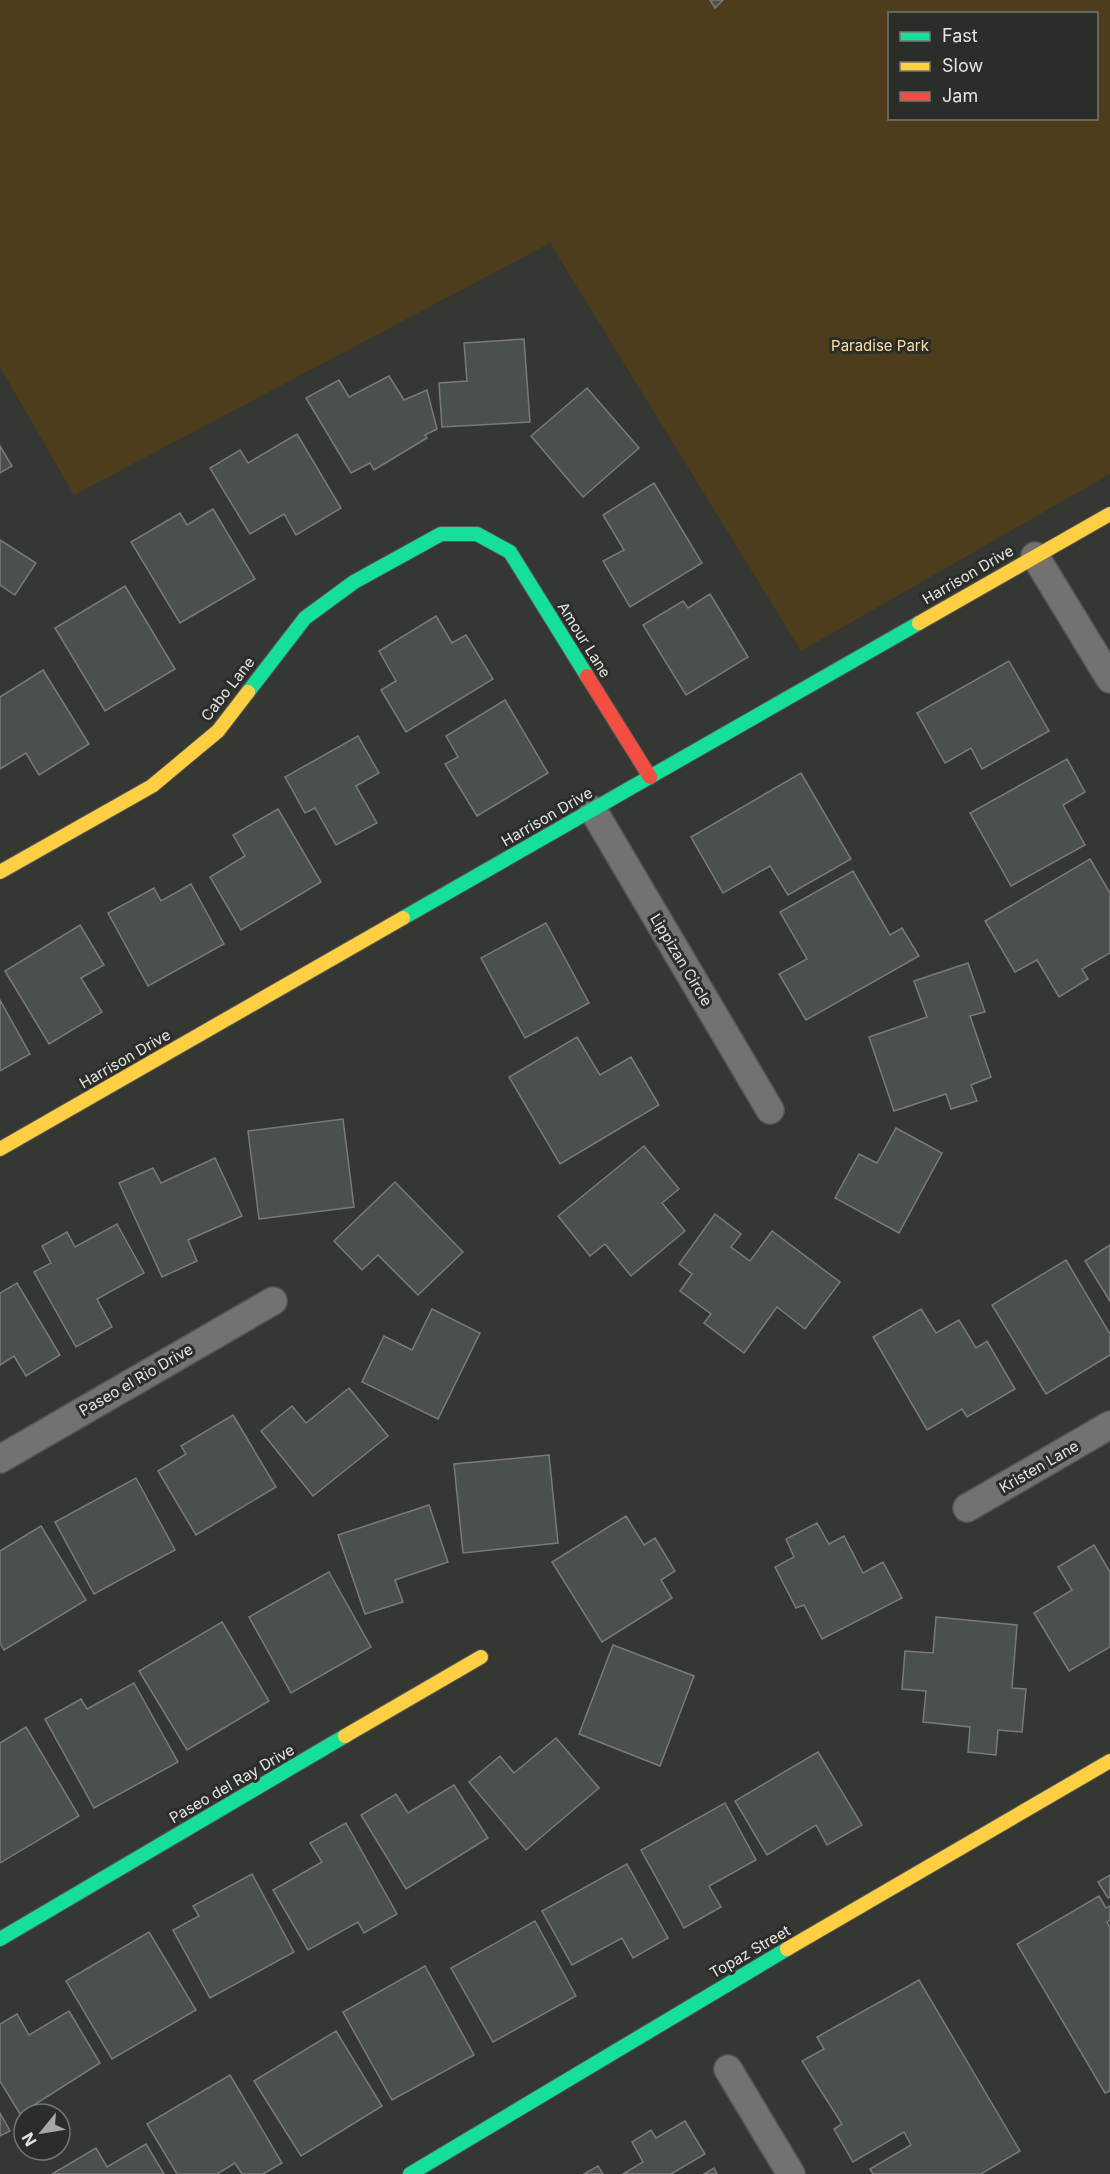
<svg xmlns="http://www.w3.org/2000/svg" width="1110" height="2174" font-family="Inter,sans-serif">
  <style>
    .green { fill: #4d3d1c; fill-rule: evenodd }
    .building { fill: #49514a; stroke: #797b78; stroke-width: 1.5 }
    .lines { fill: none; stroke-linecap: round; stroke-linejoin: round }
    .street-casing { stroke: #555653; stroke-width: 30 }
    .fast-casing { stroke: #555653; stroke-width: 16 }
    .slow-casing { stroke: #555653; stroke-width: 16 }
    .jam-casing { stroke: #555653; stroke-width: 16 }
    .street { stroke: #727370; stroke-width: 27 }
    .fast { stroke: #16e098; stroke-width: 14 }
    .slow { stroke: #ffcf43; stroke-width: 14 }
    .jam { stroke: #f24e42; stroke-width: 14 }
    .labels { text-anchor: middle; stroke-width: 6; stroke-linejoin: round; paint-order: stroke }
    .park-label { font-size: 15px; fill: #fcdea8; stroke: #2b2e28 }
    .street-label { font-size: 15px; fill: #e3e5e1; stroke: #2b2e28 }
  </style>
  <rect width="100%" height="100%" fill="#353733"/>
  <path class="green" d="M0,0H1110V474L801,651L550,243L74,495L0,367ZM890,14H1096V118H890Z"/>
  <g class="building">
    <polygon points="710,0 723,0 715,8"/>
    <polygon points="524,339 530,422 442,427 439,383 467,381 464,343"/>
    <polygon points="389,376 404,400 427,390 437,429 425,435 427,438 374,470 370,463 351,473 306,398 339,380 349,397"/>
    <polygon points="587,388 639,448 583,497 531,436"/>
    <polygon points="297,434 341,508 296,535 284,514 250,534 210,468 240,450 248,463"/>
    <polygon points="0,446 12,466 0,473"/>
    <polygon points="654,483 702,563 630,607 603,561 624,550 603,515"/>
    <polygon points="213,509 255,579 180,623 131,542 180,513 187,525"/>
    <polygon points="0,540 36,563 15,595 0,585"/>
    <polygon points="125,586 175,669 105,711 55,628"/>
    <polygon points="710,594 748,657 686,695 643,625 683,601 688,608"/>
    <polygon points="436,616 452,643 466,635 493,679 406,732 381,690 396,681 379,651"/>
    <polygon points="1009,661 1049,731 982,769 971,748 945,763 917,713"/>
    <polygon points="43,670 89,744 39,775 26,753 0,769 0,697"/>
    <polygon points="505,700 548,773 477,816 445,764 458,757 446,736"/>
    <polygon points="358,736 379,773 356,786 377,823 336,845 315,808 305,813 285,777"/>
    <polygon points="1067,759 1085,792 1063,805 1085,845 1011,886 970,813"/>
    <polygon points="801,773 851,859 788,895 770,866 723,893 691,837"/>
    <polygon points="278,809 321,882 241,930 210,877 245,856 233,835"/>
    <polygon points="1090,859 1110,893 1110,953 1082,969 1088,979 1059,997 1037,960 1015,972 985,921"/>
    <polygon points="853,871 890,935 902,928 919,956 806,1020 779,974 807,959 780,912"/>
    <polygon points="191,884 224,944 148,986 108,913 154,888 161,901"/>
    <polygon points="546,923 589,1003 525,1038 481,958"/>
    <polygon points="80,925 104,965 81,978 102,1012 49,1044 5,971"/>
    <polygon points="968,963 985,1012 970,1016 991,1077 971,1085 977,1101 951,1109 946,1094 894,1111 869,1037 927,1017 914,981"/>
    <polygon points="0,1000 30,1054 0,1071"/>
    <polygon points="577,1037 600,1075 631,1057 659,1105 560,1164 509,1077"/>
    <polygon points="343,1119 354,1207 259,1219 248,1131"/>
    <polygon points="896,1128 942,1153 899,1233 835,1198 859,1154 877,1163"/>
    <polygon points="644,1146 679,1189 662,1203 685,1231 631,1276 605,1244 590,1256 558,1216"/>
    <polygon points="215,1158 242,1216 188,1240 197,1261 162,1277 119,1183 153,1168 161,1183"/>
    <polygon points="395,1182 463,1252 418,1295 378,1255 362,1270 334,1241"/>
    <polygon points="715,1214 741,1234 731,1247 750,1261 772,1231 840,1282 805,1329 777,1307 744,1353 704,1323 711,1314 680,1291 692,1274 679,1264"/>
    <polygon points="117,1224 144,1273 97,1299 112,1327 76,1347 34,1272 51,1263 42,1246 67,1232 75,1247"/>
    <polygon points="1110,1245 1110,1301 1085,1261"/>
    <polygon points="1066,1260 1110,1334 1110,1355 1046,1394 992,1305"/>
    <polygon points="17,1283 60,1355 26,1376 14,1356 0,1365 0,1293"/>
    <polygon points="432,1309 480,1333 438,1419 362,1382 384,1336 412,1350"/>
    <polygon points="921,1309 936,1333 959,1320 976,1348 987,1341 1015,1389 967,1417 962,1409 927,1430 873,1337"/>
    <polygon points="349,1388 388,1436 313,1496 261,1431 292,1406 306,1423"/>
    <polygon points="233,1415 276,1487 196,1535 158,1471 186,1454 181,1446"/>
    <polygon points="549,1455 558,1543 463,1553 454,1464"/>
    <polygon points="136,1478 175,1550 94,1594 55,1522"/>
    <polygon points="429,1505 448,1562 395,1580 403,1602 365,1614 338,1535"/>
    <polygon points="626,1516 644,1545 655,1538 675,1571 661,1580 672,1598 602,1642 552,1562"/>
    <polygon points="817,1523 829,1544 844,1536 863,1573 883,1562 902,1598 822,1639 804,1605 796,1608 775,1567 794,1557 786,1539"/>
    <polygon points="41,1526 86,1600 4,1650 0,1643 0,1551"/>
    <polygon points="1094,1545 1110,1572 1110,1647 1069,1671 1034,1613 1072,1590 1058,1567"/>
    <polygon points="329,1572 371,1647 291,1693 249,1617"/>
    <polygon points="936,1617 1017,1625 1012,1688 1026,1689 1022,1732 998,1730 996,1755 968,1752 970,1727 923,1722 926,1691 902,1689 905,1651 933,1653"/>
    <polygon points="222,1622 269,1701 187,1750 139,1671"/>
    <polygon points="613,1645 694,1676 660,1766 579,1734"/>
    <polygon points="134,1683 178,1762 94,1808 45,1719 81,1699 87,1709"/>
    <polygon points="26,1727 79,1816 0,1863 0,1743"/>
    <polygon points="556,1738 599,1788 526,1850 469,1782 500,1756 514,1773"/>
    <polygon points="818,1752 862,1825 827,1845 816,1825 767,1855 735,1801"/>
    <polygon points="454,1785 488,1838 406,1889 361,1815 396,1794 408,1813"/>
    <polygon points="725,1803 756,1860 709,1886 721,1907 684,1928 641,1850"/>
    <polygon points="346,1823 397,1914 364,1933 358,1922 308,1950 273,1890 322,1862 310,1843"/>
    <polygon points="627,1864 668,1938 633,1958 622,1938 572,1965 542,1911"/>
    <polygon points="252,1874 294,1952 210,1998 173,1930 199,1916 193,1906"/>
    <polygon points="1110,1875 1110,1897 1108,1898 1098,1882"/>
    <polygon points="1099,1896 1106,1908 1110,1906 1110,1920 1107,1922 1110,1928 1110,2091 1105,2093 1017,1944"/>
    <polygon points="535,1921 576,1996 493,2042 451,1968"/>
    <polygon points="149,1932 196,2010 112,2059 66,1981"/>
    <polygon points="425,1966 474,2055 392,2100 343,2012"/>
    <polygon points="919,1980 1020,2151 981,2174 873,2174 870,2169 911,2145 904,2132 853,2162 834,2129 842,2124 802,2061 824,2049 817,2037"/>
    <polygon points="69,2011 100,2063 20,2114 0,2081 0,2024 17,2014 29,2035"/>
    <polygon points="336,2031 382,2106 301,2156 254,2081"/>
    <polygon points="230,2075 282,2163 263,2174 242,2174 235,2163 217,2174 177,2174 147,2124"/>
    <polygon points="0,2113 10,2131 0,2136"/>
    <polygon points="685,2121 705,2154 671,2174 623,2174 643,2162 632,2142 651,2130 656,2138"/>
    <polygon points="146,2144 164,2174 52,2174 96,2148 107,2167"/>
    <polygon points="598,2166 603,2174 584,2174"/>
    <polygon points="714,2168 717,2174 704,2174"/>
  </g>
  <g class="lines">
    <g class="street-casing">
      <g id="street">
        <polyline points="1035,556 1110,679"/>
        <polyline points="593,810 770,1110"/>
        <polyline points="0,1459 273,1301"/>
        <polyline points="967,1508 1110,1425"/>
        <polyline points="728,2069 791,2174"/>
      </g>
    </g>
    <g class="fast-casing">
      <g id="fast">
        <polyline points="248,692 305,618 354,582 441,534 477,534 510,552 587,676"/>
        <polyline points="403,918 919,623"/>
        <polyline points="0,1939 345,1736"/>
        <polyline points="410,2174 787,1949"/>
      </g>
    </g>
    <g class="slow-casing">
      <g id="slow">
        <polyline points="919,623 1110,514"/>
        <polyline points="0,872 152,786 218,731 248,692"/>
        <polyline points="0,1149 403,918"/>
        <polyline points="345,1736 481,1657"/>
        <polyline points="787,1949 1110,1761"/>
      </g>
    </g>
    <g class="jam-casing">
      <polyline id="jam" points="587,676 650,777"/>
    </g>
    <use href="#street" class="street"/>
    <use href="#fast" class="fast"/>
    <use href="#slow" class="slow"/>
    <use href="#jam" class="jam"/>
  </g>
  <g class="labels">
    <g class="park-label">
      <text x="880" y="351">Paradise Park</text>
    </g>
    <g class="street-label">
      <text transform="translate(968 575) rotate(-30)" y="5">Harrison Drive</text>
      <text transform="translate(584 640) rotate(58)" y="5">Amour Lane</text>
      <text transform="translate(228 689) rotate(-52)" y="5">Cabo Lane</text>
      <text transform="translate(547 817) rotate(-30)" y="5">Harrison Drive</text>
      <text transform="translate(681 960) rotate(59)" y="5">Lippizan Circle</text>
      <text transform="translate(125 1059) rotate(-30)" y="5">Harrison Drive</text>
      <text transform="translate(136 1380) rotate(-30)" y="5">Paseo el Rio Drive</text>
      <text transform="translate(1039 1467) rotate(-30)" y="5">Kristen Lane</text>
      <text transform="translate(232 1784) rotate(-30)" y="5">Paseo del Ray Drive</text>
      <text transform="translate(750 1952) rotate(-30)" y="5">Topaz Street</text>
    </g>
  </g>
  <rect x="888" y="12" width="210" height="108" fill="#2b2e28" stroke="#757772" stroke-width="1.5"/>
  <rect x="900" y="32" width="30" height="9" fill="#16e098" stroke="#757772" stroke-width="1.5"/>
  <text x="942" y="42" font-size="18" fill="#e3e5e1">Fast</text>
  <rect x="900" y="62" width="30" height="9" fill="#ffcf43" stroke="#757772" stroke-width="1.5"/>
  <text x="942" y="72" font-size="18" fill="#e3e5e1">Slow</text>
  <rect x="900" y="92" width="30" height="9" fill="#f24e42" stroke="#757772" stroke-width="1.5"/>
  <text x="942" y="102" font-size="18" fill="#e3e5e1">Jam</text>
  <g transform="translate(42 2132) rotate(240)"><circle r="28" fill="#2b2e28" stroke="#757772" stroke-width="1.5"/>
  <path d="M0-4.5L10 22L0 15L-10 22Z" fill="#a6a8a4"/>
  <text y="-9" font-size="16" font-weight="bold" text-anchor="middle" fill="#e3e5e1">N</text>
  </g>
</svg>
